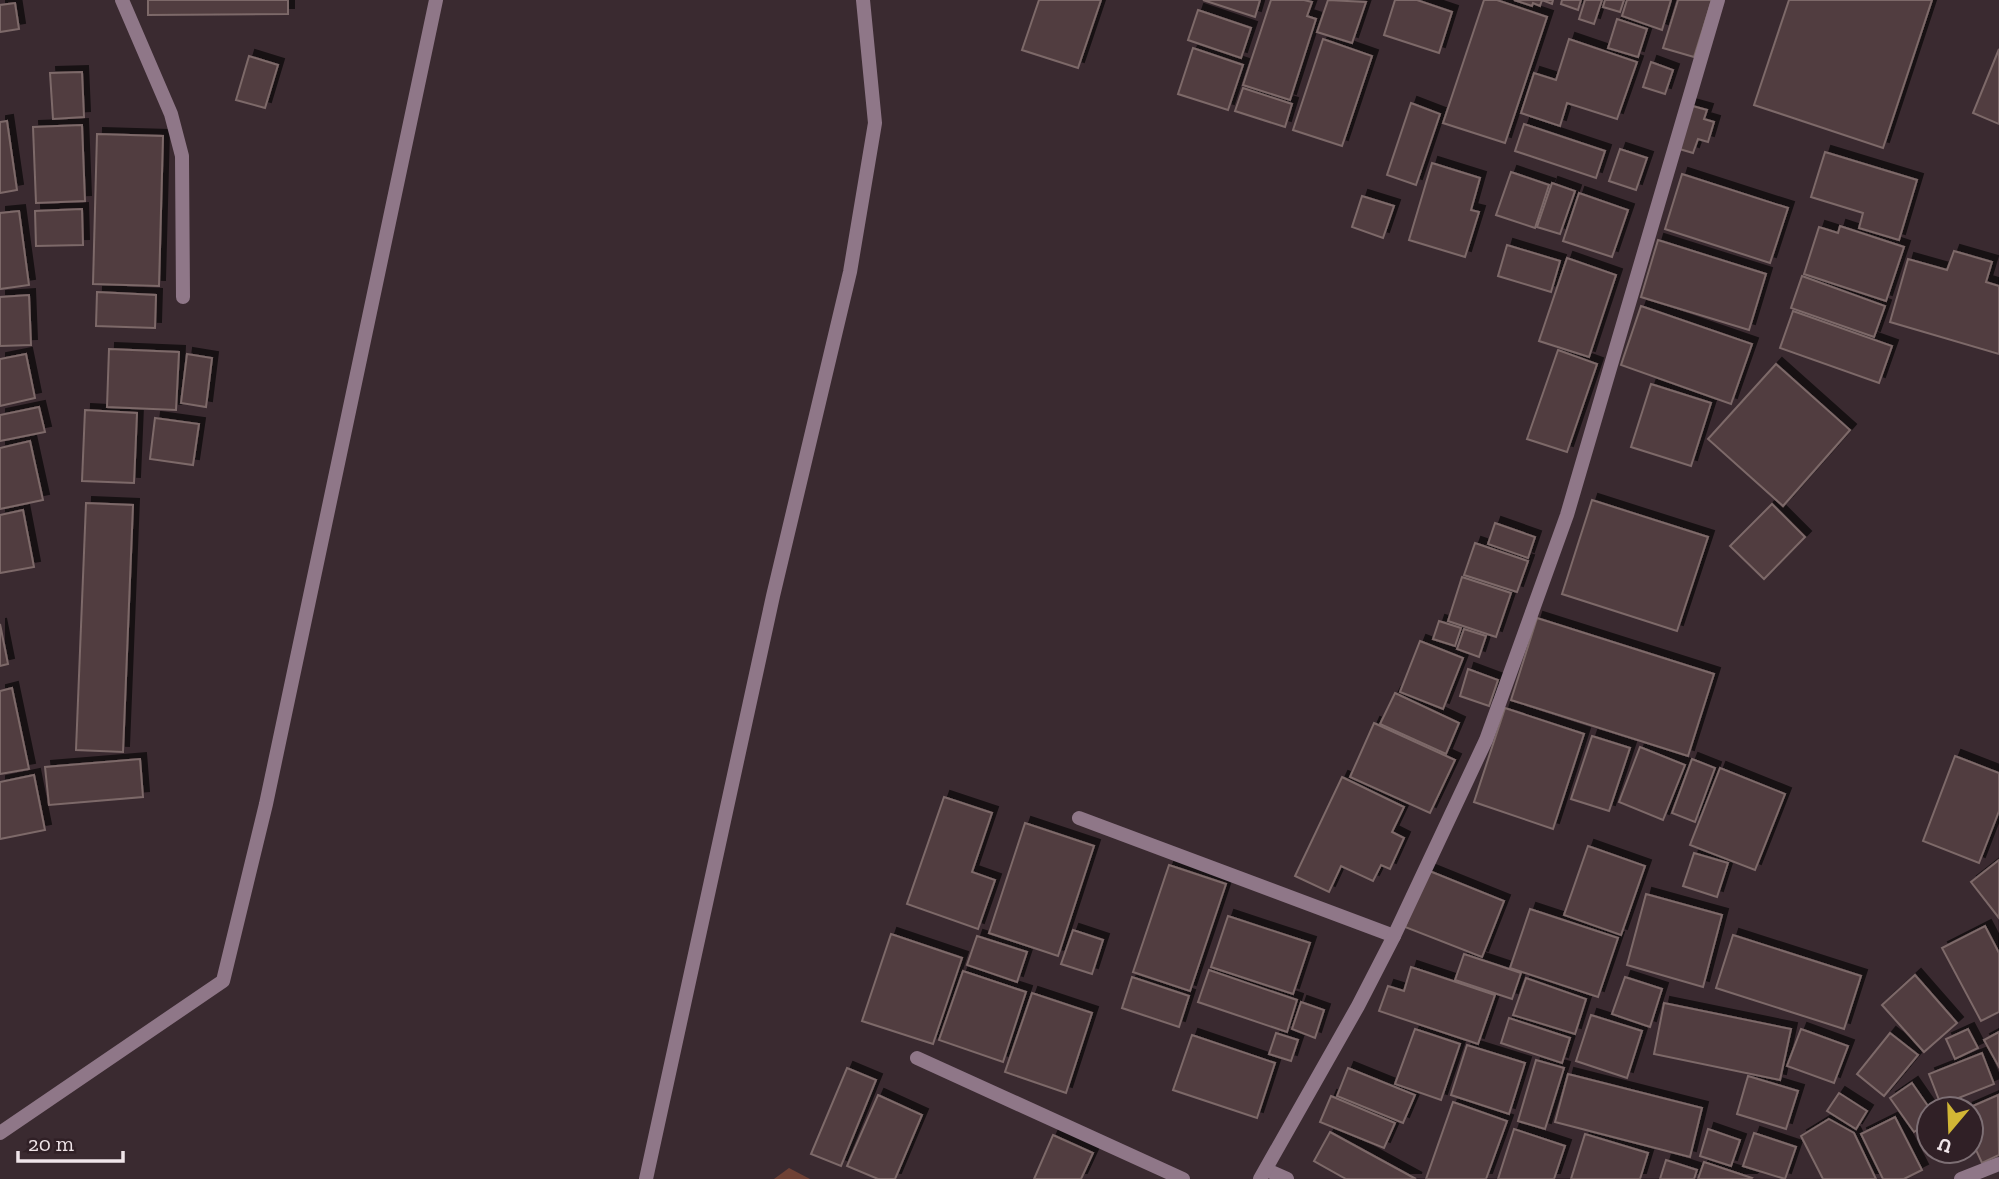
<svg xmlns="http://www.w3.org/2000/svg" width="1999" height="1179" font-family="'Zilla Slab',serif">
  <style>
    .green { fill: #6f4135 }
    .building { fill: #513e3f; stroke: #7d6969; stroke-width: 2; filter: url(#shadow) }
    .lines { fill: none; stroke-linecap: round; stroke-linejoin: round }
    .lane { stroke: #8f7788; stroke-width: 14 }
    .street { stroke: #8f7788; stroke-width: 14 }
  </style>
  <defs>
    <filter id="shadow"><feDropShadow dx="6" dy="-6" stdDeviation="0" flood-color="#0009"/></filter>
  </defs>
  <rect width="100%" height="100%" fill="#3a2a30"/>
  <polygon class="green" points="789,1168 810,1179 774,1179"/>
  <g class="building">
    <polygon points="148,0 288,0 288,14 148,15"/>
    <polygon points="1039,0 1101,0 1078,68 1022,50"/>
    <polygon points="1203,0 1260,0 1255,17"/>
    <polygon points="1271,0 1304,0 1312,2 1307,16 1316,19 1290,100 1243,85"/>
    <polygon points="1328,0 1366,2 1352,43 1317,32"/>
    <polygon points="1395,0 1417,0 1452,12 1439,53 1384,35"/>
    <polygon points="1484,0 1497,0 1547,17 1505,143 1443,123"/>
    <polygon points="1514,0 1553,0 1552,4 1542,0 1540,6 1533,3 1532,6"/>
    <polygon points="1562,0 1581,0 1578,10 1561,4"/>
    <polygon points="1585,0 1602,0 1594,24 1579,19"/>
    <polygon points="1605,0 1624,0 1620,12 1603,7"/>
    <polygon points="1627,0 1671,0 1662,30 1622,16"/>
    <polygon points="1678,0 1712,0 1694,57 1663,48"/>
    <polygon points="1789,0 1932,0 1883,148 1754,105"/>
    <polygon points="15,3 19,29 0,32 0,5"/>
    <polygon points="1198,10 1251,28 1241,58 1188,40"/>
    <polygon points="1617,19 1647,29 1638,57 1608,48"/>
    <polygon points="1323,39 1372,56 1342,146 1293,130"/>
    <polygon points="1569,39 1637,62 1617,119 1567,103 1560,126 1521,113 1534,73 1556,80"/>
    <polygon points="1193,48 1243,65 1228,110 1178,94"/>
    <polygon points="1999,49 1999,124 1973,113"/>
    <polygon points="249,56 278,65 265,108 236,100"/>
    <polygon points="1651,62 1673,70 1665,94 1643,87"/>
    <polygon points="82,72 84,117 53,119 50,73"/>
    <polygon points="1243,88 1292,104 1285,127 1235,111"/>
    <polygon points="1411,103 1440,114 1416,185 1387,175"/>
    <polygon points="1689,105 1707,110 1704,119 1714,122 1708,142 1698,139 1693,153 1676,148"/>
    <polygon points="7,121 17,190 0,193 0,122"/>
    <polygon points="1524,124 1605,151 1596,178 1515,151"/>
    <polygon points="82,125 85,201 36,203 33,127"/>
    <polygon points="97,134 163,136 159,286 93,284"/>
    <polygon points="1620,149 1647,158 1636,190 1609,181"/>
    <polygon points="1825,152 1917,180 1899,240 1859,228 1863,213 1811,197"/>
    <polygon points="1432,163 1480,178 1471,210 1479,212 1465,257 1409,240"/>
    <polygon points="1511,172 1549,185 1535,228 1496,215"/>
    <polygon points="1682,174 1788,208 1770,263 1665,229"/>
    <polygon points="1552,183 1575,191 1560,234 1537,227"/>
    <polygon points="1579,193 1628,210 1612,257 1563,241"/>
    <polygon points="1362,196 1394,206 1383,238 1352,227"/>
    <polygon points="82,209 83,245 36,246 35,211"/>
    <polygon points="19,211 29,285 0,289 0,213"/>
    <polygon points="1840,226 1904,247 1886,301 1804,274 1819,227 1838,233"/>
    <polygon points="1658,240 1766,274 1749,330 1641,297"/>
    <polygon points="1507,245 1560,261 1551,292 1498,276"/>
    <polygon points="1954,251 1992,262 1986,282 1999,286 1999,354 1890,322 1908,259 1947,270"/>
    <polygon points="1567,258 1616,275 1589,357 1539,341"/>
    <polygon points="1802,276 1885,306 1874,337 1791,308"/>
    <polygon points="97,292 156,295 155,328 96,326"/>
    <polygon points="29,295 31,345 0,346 0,297"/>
    <polygon points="1641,306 1752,344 1731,404 1621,365"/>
    <polygon points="1793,311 1892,346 1879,383 1780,348"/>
    <polygon points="109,349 179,352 176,410 107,407"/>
    <polygon points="1558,350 1597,364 1567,452 1527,439"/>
    <polygon points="26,354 35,398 0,406 0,359"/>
    <polygon points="187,354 212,358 206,407 181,403"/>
    <polygon points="1776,364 1850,430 1783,506 1708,439"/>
    <polygon points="1651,384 1711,403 1691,466 1631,447"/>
    <polygon points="39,407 45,432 0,441 0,415"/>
    <polygon points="85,410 137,413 134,483 82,481"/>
    <polygon points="155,418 199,424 193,465 150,459"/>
    <polygon points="30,441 43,500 0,509 0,448"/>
    <polygon points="1592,500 1708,537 1677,631 1562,594"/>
    <polygon points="86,503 133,505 123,752 76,750"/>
    <polygon points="1772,504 1805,537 1764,579 1730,546"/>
    <polygon points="23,510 34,567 0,573 0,515"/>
    <polygon points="1495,523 1535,537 1528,558 1488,544"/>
    <polygon points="1475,543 1528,561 1517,592 1464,575"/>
    <polygon points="1462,577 1511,593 1496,637 1448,621"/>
    <polygon points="1537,618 1714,674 1688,756 1511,700"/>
    <polygon points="1439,621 1461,628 1455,646 1433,639"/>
    <polygon points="0,624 8,664 0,666"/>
    <polygon points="1464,629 1486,636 1479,657 1457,649"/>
    <polygon points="1420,641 1463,658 1443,709 1400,692"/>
    <polygon points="1468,669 1498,680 1489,706 1460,696"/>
    <polygon points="12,688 29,769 0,774 0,691"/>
    <polygon points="1395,693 1459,723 1446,754 1380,724"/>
    <polygon points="1505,708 1584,734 1553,829 1474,802"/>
    <polygon points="1374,723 1455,760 1430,813 1350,777"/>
    <polygon points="1592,736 1630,748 1609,811 1571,799"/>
    <polygon points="1640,747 1685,765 1663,820 1619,802"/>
    <polygon points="1955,756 1999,773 1999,811 1979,863 1923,841"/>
    <polygon points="140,759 143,797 49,805 45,767"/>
    <polygon points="1692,759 1715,768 1695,822 1672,813"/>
    <polygon points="1720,768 1785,794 1755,870 1690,845"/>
    <polygon points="34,775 45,830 0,839 0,782"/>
    <polygon points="1342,777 1404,807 1392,832 1404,838 1390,869 1381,865 1373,881 1341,866 1329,892 1295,876"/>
    <polygon points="944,797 992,813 972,872 995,880 978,929 907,904"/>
    <polygon points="1025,823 1094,846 1058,956 989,933"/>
    <polygon points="1588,846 1645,866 1621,935 1564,915"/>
    <polygon points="1694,853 1728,863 1717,897 1683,886"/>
    <polygon points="1999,860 1999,918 1971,882"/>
    <polygon points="1169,865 1226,884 1190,991 1133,972"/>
    <polygon points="1427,870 1504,901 1482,957 1405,927"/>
    <polygon points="1646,894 1722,915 1703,987 1627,965"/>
    <polygon points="1530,909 1618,938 1598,997 1510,968"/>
    <polygon points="1228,916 1310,943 1293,994 1211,967"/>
    <polygon points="1985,926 1999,953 1999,1012 1981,1021 1942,948"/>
    <polygon points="1073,930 1103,940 1092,974 1061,964"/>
    <polygon points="891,934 962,958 933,1044 862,1021"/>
    <polygon points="1733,935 1861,976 1844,1029 1716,988"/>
    <polygon points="977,936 1027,952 1017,982 967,965"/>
    <polygon points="1464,954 1521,973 1512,999 1455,980"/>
    <polygon points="1411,967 1495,995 1478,1044 1379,1011 1388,986 1404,991"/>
    <polygon points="1209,970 1297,1000 1287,1032 1198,1002"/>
    <polygon points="963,971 1026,992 1003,1062 939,1040"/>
    <polygon points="1915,975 1957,1023 1924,1052 1882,1005"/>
    <polygon points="1132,977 1189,996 1179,1027 1122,1008"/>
    <polygon points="1625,977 1662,989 1650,1027 1612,1014"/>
    <polygon points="1526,978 1586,999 1575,1034 1513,1015"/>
    <polygon points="1032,993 1092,1013 1066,1093 1005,1072"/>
    <polygon points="1301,1002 1324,1010 1315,1038 1292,1029"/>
    <polygon points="1664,1003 1791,1029 1780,1080 1654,1054"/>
    <polygon points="1591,1015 1642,1031 1627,1078 1576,1061"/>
    <polygon points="1509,1018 1570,1038 1562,1063 1501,1043"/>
    <polygon points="1415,1029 1460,1044 1441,1100 1395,1084"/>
    <polygon points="1801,1029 1848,1046 1834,1083 1787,1066"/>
    <polygon points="1968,1029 1978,1048 1955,1059 1946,1039"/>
    <polygon points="1999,1032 1999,1067 1984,1040"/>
    <polygon points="1276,1033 1298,1040 1291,1061 1269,1054"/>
    <polygon points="1890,1033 1918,1055 1884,1096 1857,1074"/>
    <polygon points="1192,1035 1275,1063 1257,1118 1173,1090"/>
    <polygon points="1467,1045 1525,1063 1509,1114 1451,1095"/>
    <polygon points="1982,1053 1994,1084 1941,1105 1929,1074"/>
    <polygon points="1536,1060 1564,1068 1545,1129 1518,1121"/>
    <polygon points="847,1068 876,1080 841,1166 811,1154"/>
    <polygon points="1348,1068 1415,1095 1403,1123 1337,1096"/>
    <polygon points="1568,1074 1702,1108 1690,1157 1555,1122"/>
    <polygon points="1748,1076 1798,1091 1786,1129 1737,1114"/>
    <polygon points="1912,1083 1930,1109 1929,1122 1914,1132 1890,1098"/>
    <polygon points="1839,1093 1867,1111 1856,1129 1827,1111"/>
    <polygon points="878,1095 922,1115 895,1179 878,1179 847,1166"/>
    <polygon points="1998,1095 1999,1155 1982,1163 1971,1139 1971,1109 1966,1109"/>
    <polygon points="1331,1096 1395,1123 1384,1148 1320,1122"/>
    <polygon points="1453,1102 1507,1121 1486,1179 1426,1179"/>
    <polygon points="1895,1117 1922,1170 1904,1179 1883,1179 1861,1134"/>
    <polygon points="1829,1119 1854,1133 1876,1179 1823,1179 1801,1136"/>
    <polygon points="1514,1129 1565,1146 1554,1179 1498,1179"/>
    <polygon points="1708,1129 1740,1140 1731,1166 1700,1156"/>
    <polygon points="1330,1132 1416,1179 1346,1179 1314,1161"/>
    <polygon points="1754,1133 1796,1147 1785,1179 1743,1166"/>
    <polygon points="1585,1134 1648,1153 1640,1179 1571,1179"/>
    <polygon points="1053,1135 1093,1153 1081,1179 1034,1179"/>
    <polygon points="1666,1160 1697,1170 1694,1179 1660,1179"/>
    <polygon points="1704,1162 1752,1178 1751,1179 1698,1179"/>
  </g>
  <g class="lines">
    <g class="lane">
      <polyline points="0,1133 223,981 266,804 436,0"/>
      <polyline points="646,1179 773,596 850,272 875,123 863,0"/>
    </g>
    <g class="street">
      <polyline points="122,0 171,114 182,156 183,297"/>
      <polyline points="1079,818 1394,936"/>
      <polyline points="917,1058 1183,1179"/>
      <polyline points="1267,1170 1287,1179"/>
      <polyline points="1260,1179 1358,1006 1394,936 1486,740 1567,515 1718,0"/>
      <polyline points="1961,1179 1999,1164"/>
    </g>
  </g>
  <g transform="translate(1950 1130) rotate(199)"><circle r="33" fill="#302026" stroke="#7d6f74" stroke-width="2"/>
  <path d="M0-5L12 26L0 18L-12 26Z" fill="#d2b735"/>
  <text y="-10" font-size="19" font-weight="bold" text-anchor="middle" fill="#f0e5e9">U</text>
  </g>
  <path d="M18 1151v10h105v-10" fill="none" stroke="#f0e5e9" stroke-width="3.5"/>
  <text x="28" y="1151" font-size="21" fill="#f0e5e9" stroke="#302026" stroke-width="5" paint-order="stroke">20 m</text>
</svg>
